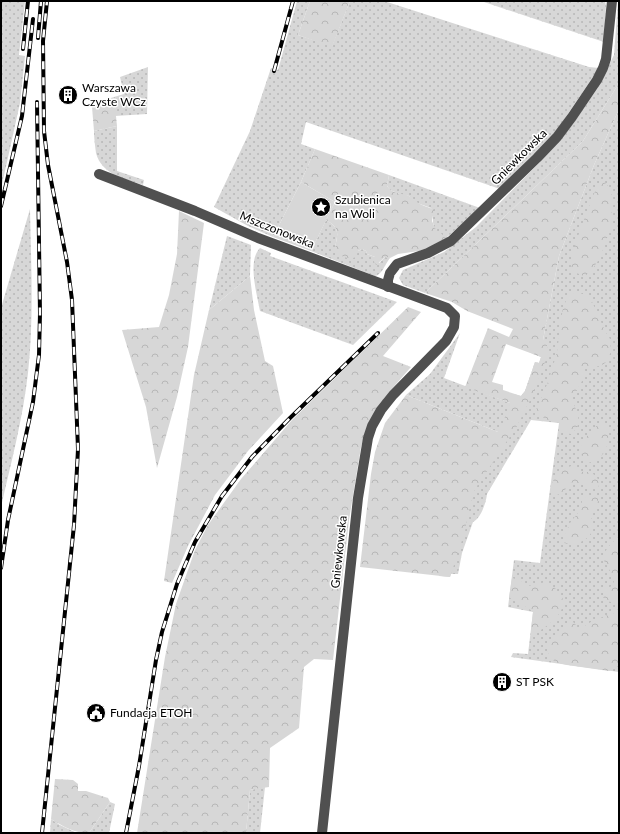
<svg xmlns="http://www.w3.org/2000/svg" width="620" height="834" font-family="Lato,sans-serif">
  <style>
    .grass { fill: url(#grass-dots) }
    .forest { fill: url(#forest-crowns); fill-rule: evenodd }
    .park { fill: #d7d7d7 }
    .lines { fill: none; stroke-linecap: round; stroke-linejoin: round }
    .minor { stroke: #505050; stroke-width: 10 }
    .rail-casing { stroke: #000; stroke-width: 4 }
    .rail { stroke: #fff; stroke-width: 2.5; stroke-dasharray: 8; stroke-linecap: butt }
    .labels { text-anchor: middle; stroke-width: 3; stroke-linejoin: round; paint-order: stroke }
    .poi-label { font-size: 12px; fill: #000; stroke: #fff; text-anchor: start }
    .street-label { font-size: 12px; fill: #000; stroke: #fff }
  </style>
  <defs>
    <pattern id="grass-dots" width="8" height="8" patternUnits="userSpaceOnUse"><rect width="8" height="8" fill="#d7d7d7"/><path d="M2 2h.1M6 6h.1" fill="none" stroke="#b7b7b7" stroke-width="1.8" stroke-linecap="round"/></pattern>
    <pattern id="forest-crowns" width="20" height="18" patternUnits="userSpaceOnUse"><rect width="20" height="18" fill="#d7d7d7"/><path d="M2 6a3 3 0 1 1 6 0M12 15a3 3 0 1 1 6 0" fill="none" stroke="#b7b7b7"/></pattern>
  </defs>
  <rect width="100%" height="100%" fill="#fff"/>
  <g class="grass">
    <polygon points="1,1 25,1 19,55 25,56 20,103 1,189"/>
    <polygon points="297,1 310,1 298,35 332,46 350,1 384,1 589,67 599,68 559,127 543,146 500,189 306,122 301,144 315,149 301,182 273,237 248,226 214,207 250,131 271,68 278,70"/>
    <polygon points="481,1 605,1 606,6 604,42"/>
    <polygon points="618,1 619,1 619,83 583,141 425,293 403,285 399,278 403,270 444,252 476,227 541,161 573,124 597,89 614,55"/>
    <polygon points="148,67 147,114 115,116 114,97 124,94 120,77"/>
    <path d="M619,109V672L511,657L513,653L528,654L533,612L508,607L514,560L540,563L559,423L531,420L487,494C486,503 481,518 473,522L462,553L458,574H451L450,577L439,576L498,432L406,395L430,374L460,333L444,378L510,403L514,394L521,396L525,391L535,362L539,363L541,357L529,352L543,340L559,256L594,165Z"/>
    <path d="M117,126V171L144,180L143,185C124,178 102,175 96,153C95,146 94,138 94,131Z"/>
    <path d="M389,175L480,208L446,238C440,234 432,228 433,220C433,215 433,213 431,208L417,203L409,196L402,195L390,190L387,186Z"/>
    <path d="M30,209C31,264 34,319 28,373C23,418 11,463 1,507V308Z"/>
    <path d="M326,220C340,228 338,233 335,248L358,251L362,249L366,251L367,254L375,257L379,263L385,257L390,258C385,264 382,275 375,276L311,251Z"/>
    <polygon points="227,236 251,245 250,276 209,310"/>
    <path d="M260,248L271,253L270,256L397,302L353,345L260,311C257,294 247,261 260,248Z"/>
    <polygon points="265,787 260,833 246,833 250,790"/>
    <polygon points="110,802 115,804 109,833 89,833"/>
    <polygon points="51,819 60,825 77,833 50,833"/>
  </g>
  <g class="forest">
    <polygon points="310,1 350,1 332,47 298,35"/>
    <path d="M619,83V109L594,165L559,256L543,340L547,346L548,353L542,371L530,400L517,426L475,489L469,510L465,531L450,577L360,567L371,474L375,452L385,423L406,395L498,432L501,428L510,403L465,387L488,328L509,337L513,329L467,311L452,302L425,293L583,141ZM506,344L541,357L539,363L535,362L525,391L521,396L503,390V385L492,382Z"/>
    <polygon points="114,97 117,126 94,131 92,107 101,101"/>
    <path d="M315,149L389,175L387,186C392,194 402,193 409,196C413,198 416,202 420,204C425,207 430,207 434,210L432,221L435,228L446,238L430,247L419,251L398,254L390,258L385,257L376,265L374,262L375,257L367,254L366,251L362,249L358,251L356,257L350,259L339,255L335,248C338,233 340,228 326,220L335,202L301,182Z"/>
    <path d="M604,182L612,190V224L600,258L591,271L584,276L574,272C573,270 571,269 571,267C569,254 592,200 597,186Z"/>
    <polygon points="179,211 204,223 188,347 177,397 157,468 146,407 122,330 159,327 169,295 177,254"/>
    <polygon points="250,276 254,310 265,361 273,366 283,413 248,451 215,495 188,546 172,583 164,581 194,375 209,310"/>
    <path d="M576,291L590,297L605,331L610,339L611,351L607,362L600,366L585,368L582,381L572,399C576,411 585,424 571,434L564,433L559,423L546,420L536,410L548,382L553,366L557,352L563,307L568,297Z"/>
    <polygon points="408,307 421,312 383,356 411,367 390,391 366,430 361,447 349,520 333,660 314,659 304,667 299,728 270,748 269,787 250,790 246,833 137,833 165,657 176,604 195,550 208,525 241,479 292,420"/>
    <path d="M600,423L605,425C614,440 604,463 585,463C577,447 580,444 591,432C594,429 596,426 600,423Z"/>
    <path d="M571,466C574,467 577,470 579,471C582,472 586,472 589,472C597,475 601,481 598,489C588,491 583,479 570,483C566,489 562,495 555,495C546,481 560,471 571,466Z"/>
    <path d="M587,495L598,497C599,505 594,508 592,515C591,519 594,523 593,527C592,540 574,547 564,543L563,538L570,523L581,509L582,501Z"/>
    <path d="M619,536V604L607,601L603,597L605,589L612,586L615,579L603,559C604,549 612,543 619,536Z"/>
    <path d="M512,578L519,580L528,586L546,582C550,585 556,588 559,592C573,609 548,626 536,633L531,630L533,612C526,605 516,604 509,597Z"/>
    <path d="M619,608V665L618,666L609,671L567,665L555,662L549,655L546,646C551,635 564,629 573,622L578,627H583L594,620L614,613Z"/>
    <path d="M55,779L73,780L78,784V791H86L108,798L110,802L89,833C74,833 64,827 51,819Z"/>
  </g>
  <polygon class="park" points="301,182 335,202 311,251 273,237"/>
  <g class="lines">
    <g class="minor">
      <polyline points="99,174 195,211 258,238 447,308 455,316 454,327 446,341 393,395 381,410 372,426 368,438 358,498 322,833"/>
      <polyline points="388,287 388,280 390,273 397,264 428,253 451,241 537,158 557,137 572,117 597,80 603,68 606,59 612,1"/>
    </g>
    <g class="rail-casing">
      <g id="rail">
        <polyline points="38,38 41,1"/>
        <polyline points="23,49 28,1"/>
        <polyline points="274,71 293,1"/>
        <polyline points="1,206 22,116 33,19"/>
        <polyline points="1,568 8,520 33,402 39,355 40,313 37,102"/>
        <polyline points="42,833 74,525 78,449 72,300 67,262 48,165 44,131 43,41 47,1"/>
        <polyline points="126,833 139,766 156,660 162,632 177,584 195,542 222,496 252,457 290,418 378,333"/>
      </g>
    </g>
    <use href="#rail" class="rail"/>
  </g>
  <defs>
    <g id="building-disc" transform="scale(1)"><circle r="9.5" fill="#000" stroke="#fff"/><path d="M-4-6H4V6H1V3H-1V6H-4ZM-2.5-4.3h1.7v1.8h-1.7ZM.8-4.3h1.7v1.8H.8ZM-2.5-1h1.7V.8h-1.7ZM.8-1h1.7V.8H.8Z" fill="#fff"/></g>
    <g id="sight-disc" transform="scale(1)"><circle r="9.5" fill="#000" stroke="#fff"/><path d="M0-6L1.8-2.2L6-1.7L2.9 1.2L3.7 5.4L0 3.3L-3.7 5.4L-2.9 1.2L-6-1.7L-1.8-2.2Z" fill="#fff"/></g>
    <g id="civic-disc" transform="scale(1)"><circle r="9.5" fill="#000" stroke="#fff"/><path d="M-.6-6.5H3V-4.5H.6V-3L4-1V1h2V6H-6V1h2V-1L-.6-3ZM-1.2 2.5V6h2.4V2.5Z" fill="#fff"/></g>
  </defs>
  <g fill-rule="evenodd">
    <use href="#building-disc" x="68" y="95"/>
    <use href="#sight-disc" x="321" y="207"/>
    <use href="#building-disc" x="502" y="682"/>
    <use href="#civic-disc" x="96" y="713"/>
  </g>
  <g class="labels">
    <g class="poi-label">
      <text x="82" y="92">Warszawa<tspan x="82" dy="14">Czyste WCz</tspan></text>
      <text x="335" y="204">Szubienica<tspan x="335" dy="14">na Woli</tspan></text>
      <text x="516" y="686">ST PSK</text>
      <text x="110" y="717">Fundacja ETOH</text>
    </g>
    <g class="street-label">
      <text transform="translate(519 157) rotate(-45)" y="4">Gniewkowska</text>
      <text transform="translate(277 230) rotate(22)" y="4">Mszczonowska</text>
      <text transform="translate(339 552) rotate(-84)" y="4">Gniewkowska</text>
    </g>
  </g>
  <rect width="620" height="834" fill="none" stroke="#000000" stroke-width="4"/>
</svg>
